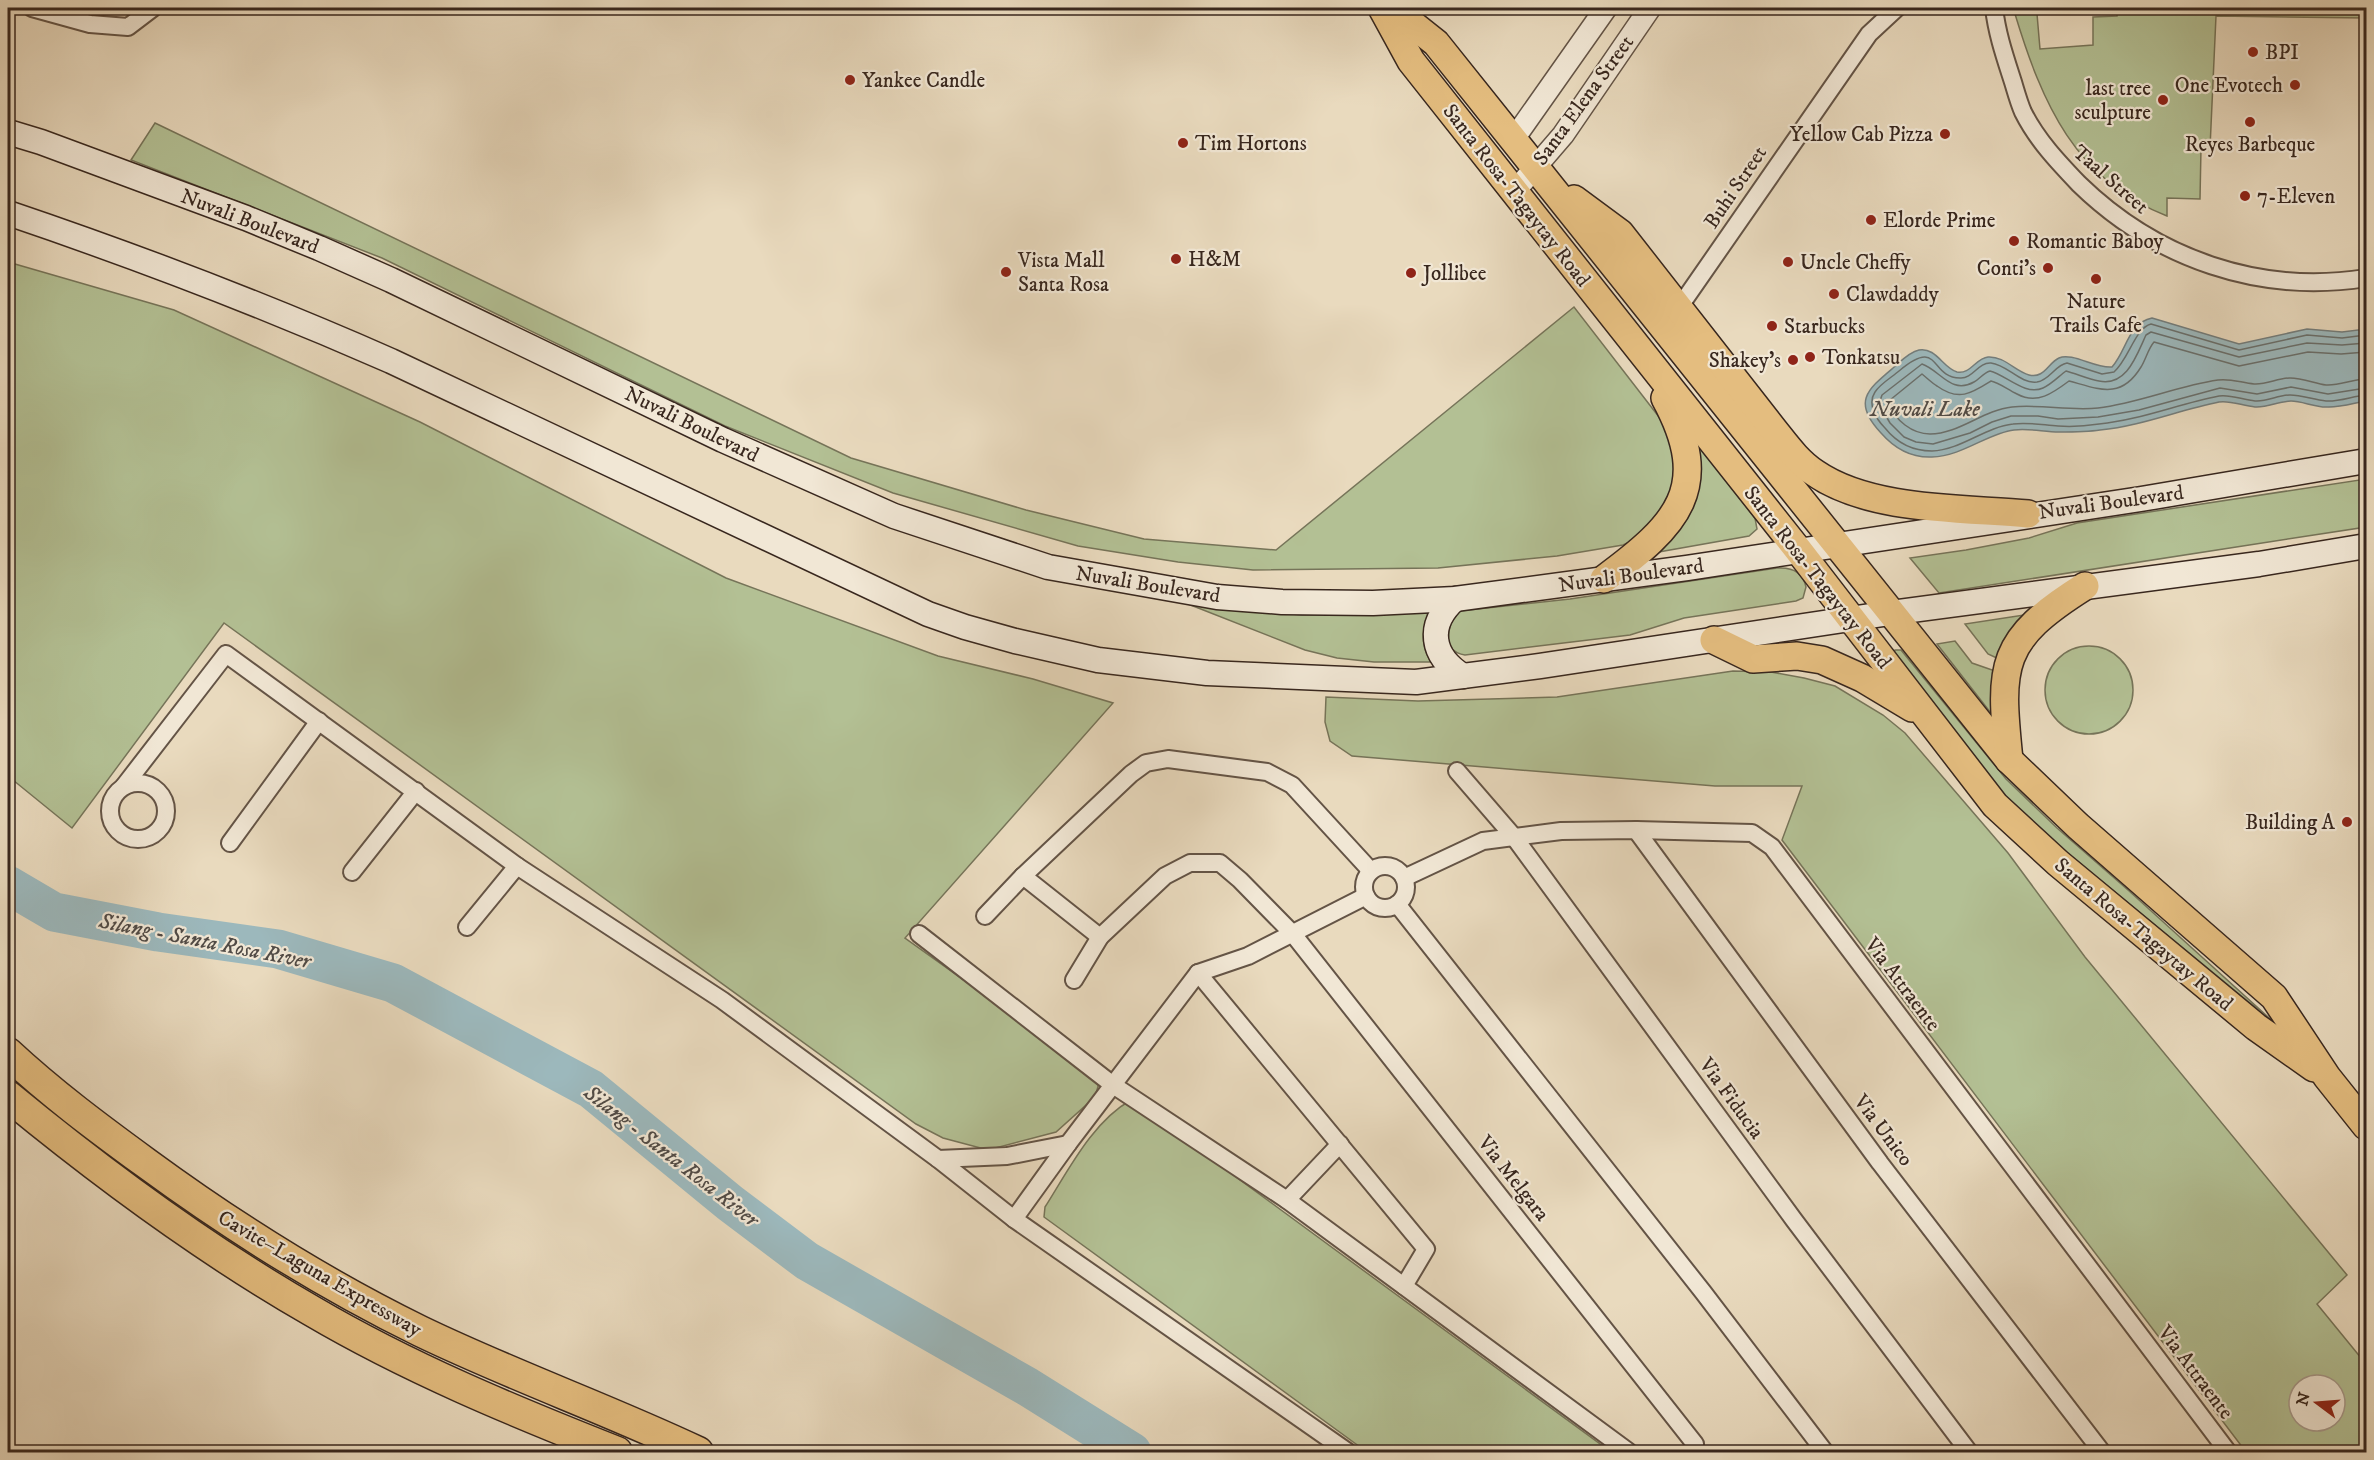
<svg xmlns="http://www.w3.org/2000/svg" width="2374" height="1460" font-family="'IM FELL DW Pica',serif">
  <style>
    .green { fill: #b3c094; stroke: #767459; stroke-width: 1.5; fill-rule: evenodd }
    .water { fill: #9cb8bc; stroke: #747e7d; stroke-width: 1.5 }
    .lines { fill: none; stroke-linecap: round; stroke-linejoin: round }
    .shore { stroke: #6a706d; stroke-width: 1.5 }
    .river { stroke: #9cb8bc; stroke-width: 39 }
    .minor-casing { stroke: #645446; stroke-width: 20 }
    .tertiary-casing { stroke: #645446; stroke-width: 24 }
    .secondary-casing { stroke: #38271e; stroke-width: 27 }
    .primary-casing { stroke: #38271e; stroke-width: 30 }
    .motorway-casing { stroke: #38271e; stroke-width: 33 }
    .minor { stroke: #f1e7d5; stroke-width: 16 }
    .tertiary { stroke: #f1e7d5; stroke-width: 21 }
    .secondary { stroke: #f1e7d5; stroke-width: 24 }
    .primary { stroke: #e4bd7f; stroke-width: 27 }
    .motorway { stroke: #e4bd7f; stroke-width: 30 }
    .poi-dot { fill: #8f2418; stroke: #f1e7d5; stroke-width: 2 }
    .labels { text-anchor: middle; stroke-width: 4.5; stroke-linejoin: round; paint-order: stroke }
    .poi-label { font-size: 21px; fill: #38271e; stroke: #f1e7d5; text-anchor: start }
    .street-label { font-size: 21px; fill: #38271e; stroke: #f1e7d5 }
    .water-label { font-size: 22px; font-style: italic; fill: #514b46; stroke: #f1e7d5 }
  </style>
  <rect width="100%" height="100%" fill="#e9dabe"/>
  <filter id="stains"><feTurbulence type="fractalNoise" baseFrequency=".00333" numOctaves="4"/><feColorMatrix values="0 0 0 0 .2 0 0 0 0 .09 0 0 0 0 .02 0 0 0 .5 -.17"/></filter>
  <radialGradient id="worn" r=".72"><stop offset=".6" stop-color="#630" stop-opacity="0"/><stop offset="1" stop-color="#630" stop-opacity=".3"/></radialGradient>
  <g class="green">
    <path d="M2117,8H2366V18L2216,16L2210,148H2201L2200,199L2167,198V216C2075,180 2042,103 2015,14H2037L2040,49L2093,45V17L2117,16Z"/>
    <polygon points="155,123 851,458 1026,510 1144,539 1276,550 1574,307 1659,417 1673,441 1677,493 1636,539 1623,545 1557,556 1438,568 1253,570 1178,562 1078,546 893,493 725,426 382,258 131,160"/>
    <polygon points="8,262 174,310 420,422 726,578 938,656 1033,679 1113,703 905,938 1087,1068 1099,1083 1095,1097 1056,1132 988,1150 943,1138 916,1124 224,623 72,828 8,776"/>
    <polygon points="1695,441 1755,518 1757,529 1749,536 1653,553"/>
    <polygon points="2366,479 2366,527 1939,593 1910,558 1966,550 2029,538 2077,523"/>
    <path d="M1777,568C1792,567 1803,572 1806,587L1803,598L1796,601L1684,618L1630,635L1465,655C1440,651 1447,624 1459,611L1570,599Z"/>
    <path d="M1188,604L1302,615L1430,612C1422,629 1420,645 1431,662H1374L1337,658L1305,650Z"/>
    <polygon points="2038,613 2001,660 1988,654 1965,624"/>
    <polygon points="1955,641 1972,663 1998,672 1994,717 1937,644"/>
    <circle cx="2089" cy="690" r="44"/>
    <polygon points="1895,650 1901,650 2006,779 2057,828 2128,890 2278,1026 2048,837 1995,786 1893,656"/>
    <path d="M1733,671L1771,672L1804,678L1835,686L1883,715L1905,733L2008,853L2085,957L2347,1275L2317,1304L2366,1364V1452H2246L1782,840L1802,786H1715L1352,756L1330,741L1325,722L1326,697L1418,701L1557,697ZM2299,1385H2335V1421H2299Z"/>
    <path d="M1131,1100L1611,1452H1367L1044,1217L1045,1207C1068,1171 1092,1122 1131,1100Z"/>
  </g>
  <path class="water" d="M2152,318L2239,344L2307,329L2342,332L2366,329V401C2354,403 2339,408 2326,407C2314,407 2302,401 2291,401C2279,401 2267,408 2255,407C2243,406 2230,400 2219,402C2179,410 2141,426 2100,430C2087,432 2072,432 2059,432C2044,432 2029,428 2014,430C1988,433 1963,456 1932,457C1911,458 1895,449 1881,433C1852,402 1867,390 1893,368C1900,362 1909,352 1919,350C1936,347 1943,368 1957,372C1970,375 1976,358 1988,357C2004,356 2015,371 2029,375C2044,379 2048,363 2059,358C2072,352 2096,369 2112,367C2127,350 2128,323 2152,318Z"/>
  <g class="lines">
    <g class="shore">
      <path d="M2366,335L2342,338L2307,335L2239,350L2151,324C2135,328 2129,359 2114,372L2102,374L2067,363C2055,365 2050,380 2037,382C2020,384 2008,365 1991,363C1978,362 1973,379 1960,378C1929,378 1941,336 1899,371C1892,377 1880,384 1875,392C1867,404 1876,419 1885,428C1897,443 1912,451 1932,451C1961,450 1985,427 2013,424C2028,422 2043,425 2058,426C2072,427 2086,426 2099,424C2140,420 2178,404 2219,396C2230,394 2243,400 2255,401C2267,402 2278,395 2290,395C2302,395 2314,400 2326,401C2339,402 2353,396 2366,395"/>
      <path d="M2366,343L2342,345L2307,343L2239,357L2151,332L2146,335C2137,354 2127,387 2099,381C2088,379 2077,374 2066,371C2059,376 2052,384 2043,388C2025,396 2006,375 1990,371C1983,373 1980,379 1974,382C1951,395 1940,370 1922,364L1882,395L1879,404L1890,423L1904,437L1916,442L1933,444L1970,433L1992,422L2011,416H2038L2058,419L2098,417L2139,410L2220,388L2257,394L2291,387L2328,394L2366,388"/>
      <path d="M2366,352L2341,354L2308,352L2239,366L2154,342C2148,349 2146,359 2141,367C2121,400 2099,389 2069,381C2053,393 2037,405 2017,394C2008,390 2000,383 1991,381C1972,393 1959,402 1937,386C1932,383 1927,378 1922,374L1890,400L1889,404C1895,420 1912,434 1930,434C1959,434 1983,410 2012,407C2040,404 2069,411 2098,408C2139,403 2177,386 2218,380C2230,378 2242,383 2254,384C2266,385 2278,378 2290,378C2302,378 2314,383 2326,385C2339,386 2353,379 2366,379"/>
    </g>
    <polyline class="river" points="8,885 54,912 158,932 278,949 393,983 591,1089 730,1203 807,1261 1028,1387 1132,1452"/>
    <g class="minor-casing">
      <g id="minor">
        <polyline points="32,8 90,24 128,27 153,8"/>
        <path d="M1994,8C1997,34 2005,57 2013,82C2016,92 2019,103 2023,112C2037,140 2058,162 2079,184C2156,259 2260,295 2366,278"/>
        <polyline points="1678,309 1869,34 1897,8"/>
        <polyline points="1457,771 1514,837 1794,1220 1969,1452"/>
        <circle cx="138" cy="811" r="28"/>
        <polyline points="124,786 226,654 517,866 722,1000 938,1159 1014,1219 1348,1452"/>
        <polyline points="1636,830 1880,1163 2102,1452"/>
        <polyline points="230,843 319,721"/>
        <circle cx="1385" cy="887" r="21"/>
        <polyline points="352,872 416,791"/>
        <polyline points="1023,876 1100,937"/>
        <polyline points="1404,878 1483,841 1561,831 1636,830 1752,833 1772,847 2228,1452"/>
        <polyline points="1397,904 1703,1292 1825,1452"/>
        <polyline points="985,916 1023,876 1131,774 1146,763 1168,759 1267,772 1292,785 1371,871"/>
        <polyline points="467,927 517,866"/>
        <polyline points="919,934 1113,1085 1287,1200 1629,1452"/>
        <polyline points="1198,973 1426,1249 1404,1286"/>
        <polyline points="1074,980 1100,937 1165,876 1190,863 1220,863 1240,880 1293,934 1695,1444 1693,1452"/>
        <polyline points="938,1159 1007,1156 1068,1144"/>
        <polyline points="1287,1200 1340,1144"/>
        <polyline points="1014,1219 1068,1144 1198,973 1248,956 1366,896"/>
      </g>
    </g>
    <g class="tertiary-casing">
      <g id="tertiary">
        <polyline points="1513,140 1606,8"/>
        <polyline points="1514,192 1563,135 1650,8"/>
      </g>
    </g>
    <g class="secondary-casing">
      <g id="secondary">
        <polyline points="8,132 41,142 246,218 319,248 391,280 723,440 894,516 1048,567 1217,597 1282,602 1373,603 1455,599 1687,568 2141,499 2366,461"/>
        <path d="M8,213C138,257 266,306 391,361L928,614L965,627L1015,641L1098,660L1207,673L1416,682L1540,666L1890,613L2259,564L2366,546"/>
        <path d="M1455,599C1426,625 1431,656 1463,676"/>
      </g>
    </g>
    <g class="primary-casing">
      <g id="primary">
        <polyline points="1382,8 1411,61 1799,551 1995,805 2058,863 2256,1027 2314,1068"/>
        <polyline points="1392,8 1436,43 2009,760 2078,826 2274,997 2327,1077 2366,1126"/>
        <path d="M1574,199L1620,233L1774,430C1786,445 1798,462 1815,473C1870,511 1962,508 2028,514"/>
        <path d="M1604,579C1677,525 1714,488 1665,398"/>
        <polyline points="1714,640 1753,659 1797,656 1822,660 1862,678 1912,708"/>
        <path d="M2009,760C1999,664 1999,640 2085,586"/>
      </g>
    </g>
    <g class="motorway-casing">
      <g id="motorway">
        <path d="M8,1053C51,1093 98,1128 146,1163C232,1226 324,1284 420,1331C511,1375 607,1409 698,1452"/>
        <path d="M8,1096C104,1175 204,1249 312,1311C409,1368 513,1411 617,1452"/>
      </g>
    </g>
    <use href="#minor" class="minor"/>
    <use href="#tertiary" class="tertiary"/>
    <use href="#secondary" class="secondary"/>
    <use href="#primary" class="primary"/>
    <use href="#motorway" class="motorway"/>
  </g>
  <g class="poi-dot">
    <circle cx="2253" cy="52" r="6"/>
    <circle cx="850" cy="80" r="6"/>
    <circle cx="2295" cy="85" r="6"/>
    <circle cx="2163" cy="100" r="6"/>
    <circle cx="2250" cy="122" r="6"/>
    <circle cx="1945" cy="134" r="6"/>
    <circle cx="1183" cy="143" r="6"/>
    <circle cx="2245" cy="196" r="6"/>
    <circle cx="1871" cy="220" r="6"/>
    <circle cx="2014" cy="241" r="6"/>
    <circle cx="1176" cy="259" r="6"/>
    <circle cx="1788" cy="262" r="6"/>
    <circle cx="2048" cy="268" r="6"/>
    <circle cx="1006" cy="272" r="6"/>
    <circle cx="1411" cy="273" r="6"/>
    <circle cx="2096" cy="279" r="6"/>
    <circle cx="1834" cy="294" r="6"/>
    <circle cx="1772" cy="326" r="6"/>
    <circle cx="1810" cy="357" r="6"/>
    <circle cx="1793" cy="360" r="6"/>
    <circle cx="2347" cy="822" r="6"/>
  </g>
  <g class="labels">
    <g class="poi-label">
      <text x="2265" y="59">BPI</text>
      <text x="862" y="87">Yankee Candle</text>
      <text x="2283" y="92" text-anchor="end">One Evotech</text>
      <text x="2151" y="95" text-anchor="end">last tree<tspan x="2151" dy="24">sculpture</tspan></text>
      <text x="1933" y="141" text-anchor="end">Yellow Cab Pizza</text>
      <text x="1195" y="150">Tim Hortons</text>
      <text x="2250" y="151" text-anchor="middle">Reyes Barbeque</text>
      <text x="2257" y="203">7-Eleven</text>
      <text x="1883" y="227">Elorde Prime</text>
      <text x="2026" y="248">Romantic Baboy</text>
      <text x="1188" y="266">H&amp;M</text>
      <text x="1018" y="267">Vista Mall<tspan x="1018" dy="24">Santa Rosa</tspan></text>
      <text x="1800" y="269">Uncle Cheffy</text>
      <text x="2036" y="275" text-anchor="end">Conti's</text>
      <text x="1423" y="280">Jollibee</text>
      <text x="1846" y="301">Clawdaddy</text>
      <text x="2096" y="308" text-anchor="middle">Nature<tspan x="2096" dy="24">Trails Cafe</tspan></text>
      <text x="1784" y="333">Starbucks</text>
      <text x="1822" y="364">Tonkatsu</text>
      <text x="1781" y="367" text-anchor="end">Shakey's</text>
      <text x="2335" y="829" text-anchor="end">Building A</text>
    </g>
    <g class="street-label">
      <text transform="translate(1583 100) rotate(-54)" y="7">Santa Elena Street</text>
      <text transform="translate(2111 179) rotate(41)" y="7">Taal Street</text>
      <text transform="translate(1735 187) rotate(-56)" y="7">Buhi Street</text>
      <text transform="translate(1517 195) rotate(52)" y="7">Santa Rosa-Tagaytay Road</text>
      <text transform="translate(250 221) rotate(21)" y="7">Nuvali Boulevard</text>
      <text transform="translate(692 424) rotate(26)" y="7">Nuvali Boulevard</text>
      <text transform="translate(2111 502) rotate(-8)" y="7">Nuvali Boulevard</text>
      <text transform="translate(1631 575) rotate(-8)" y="7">Nuvali Boulevard</text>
      <text transform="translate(1818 577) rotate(52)" y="7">Santa Rosa-Tagaytay Road</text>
      <text transform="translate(1148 584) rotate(9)" y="7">Nuvali Boulevard</text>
      <text transform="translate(2144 934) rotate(40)" y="7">Santa Rosa-Tagaytay Road</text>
      <text transform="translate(1903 984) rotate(53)" y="7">Via Attraente</text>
      <text transform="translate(1732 1098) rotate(54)" y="7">Via Fiducia</text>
      <text transform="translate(1884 1130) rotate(53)" y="7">Via Unico</text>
      <text transform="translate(1514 1178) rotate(52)" y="7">Via Melgara</text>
      <text transform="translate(320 1273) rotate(30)" y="7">Cavite–Laguna Expressway</text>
      <text transform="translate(2196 1372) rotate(53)" y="7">Via Attraente</text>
    </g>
    <g class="water-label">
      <text x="1925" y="416">Nuvali Lake</text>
      <text transform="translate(205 940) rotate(11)" y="8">Silang - Santa Rosa River</text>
      <text transform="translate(672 1155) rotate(38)" y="8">Silang - Santa Rosa River</text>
    </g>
  </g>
  <rect width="2374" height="1460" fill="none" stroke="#e9dabe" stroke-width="30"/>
  <rect x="9" y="9" width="2356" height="1442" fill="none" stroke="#38271e" stroke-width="3"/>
  <rect x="15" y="15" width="2344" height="1430" fill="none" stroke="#38271e" stroke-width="1.5"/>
  <g transform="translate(2317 1403) rotate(286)"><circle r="28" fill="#f1e7d5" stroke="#a79a8c" stroke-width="1.5"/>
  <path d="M0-4.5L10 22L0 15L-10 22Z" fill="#8f2418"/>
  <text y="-9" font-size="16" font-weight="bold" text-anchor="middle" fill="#38271e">N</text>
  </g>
  <rect width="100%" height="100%" filter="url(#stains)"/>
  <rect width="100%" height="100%" fill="url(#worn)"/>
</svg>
